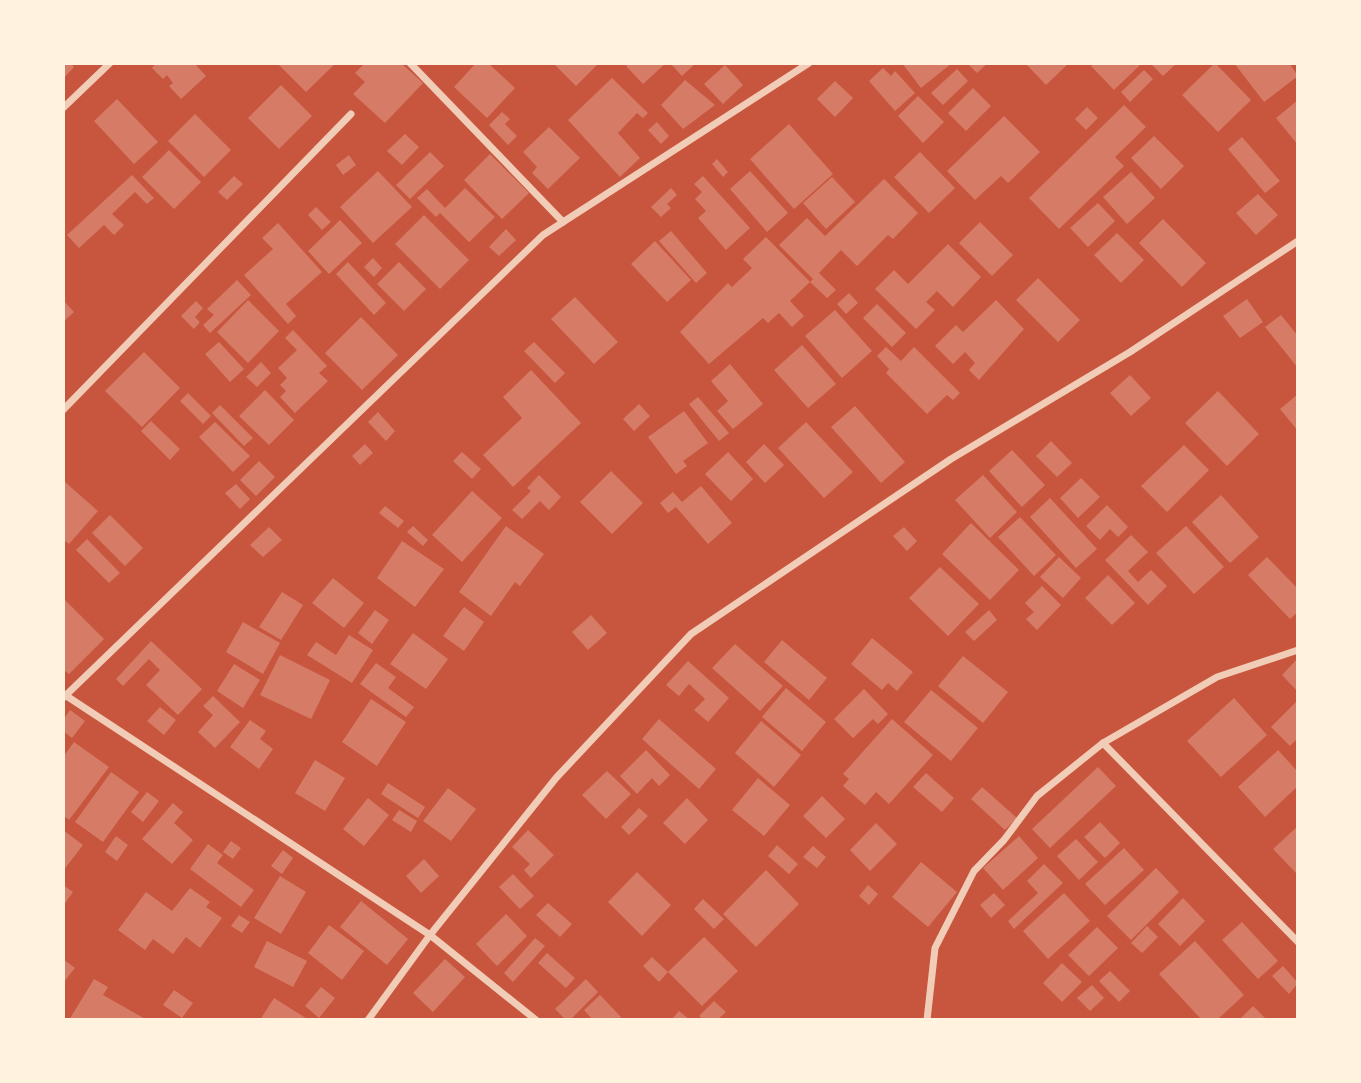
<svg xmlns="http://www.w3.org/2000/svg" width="1361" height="1083" font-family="Bitter,serif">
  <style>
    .building { fill: #d67c66 }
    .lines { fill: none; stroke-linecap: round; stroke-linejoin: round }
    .minor { stroke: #f1ccb7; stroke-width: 7 }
  </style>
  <rect width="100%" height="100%" fill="#c8553d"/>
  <g class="building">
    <polygon points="63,63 70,63 74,67 63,79"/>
    <polygon points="156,63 194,63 206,76 181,99 169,86 173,83 167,75 163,79 152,68"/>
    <polygon points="277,63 336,63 306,92"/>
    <polygon points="365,63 401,63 423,83 385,123 353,94 365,82 355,73"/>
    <polygon points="476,63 488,63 515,88 487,118 454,87"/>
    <polygon points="553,63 599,63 576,86"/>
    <polygon points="629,63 666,63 643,84 626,66"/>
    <polygon points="670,63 696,63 682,76"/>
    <polygon points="902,63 952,63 921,88"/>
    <polygon points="967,63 988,63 977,73"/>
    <polygon points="1025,63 1069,63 1046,85"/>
    <polygon points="1095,63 1139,63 1140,65 1114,90 1091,66"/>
    <polygon points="1150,63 1177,63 1163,76"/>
    <polygon points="1215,63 1251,100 1218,132 1182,95"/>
    <polygon points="1234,63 1289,63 1298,76 1264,102"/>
    <polygon points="725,65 743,85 723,104 704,84"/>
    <polygon points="883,68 891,76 895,71 915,93 895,111 869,81"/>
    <polygon points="957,69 968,81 943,105 931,93"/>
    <polygon points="1144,70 1153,79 1130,102 1121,92"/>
    <polygon points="612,78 648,113 643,118 637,113 618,133 640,158 620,177 568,120"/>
    <polygon points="685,80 715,105 683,129 661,105"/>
    <polygon points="835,81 853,98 835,117 817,99"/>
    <polygon points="281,85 312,116 279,149 248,118"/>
    <polygon points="973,88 991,106 966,131 948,113"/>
    <polygon points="918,96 944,122 923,143 898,116"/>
    <polygon points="117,99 158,142 134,164 94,121"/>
    <polygon points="1298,100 1298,145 1276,118"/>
    <polygon points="1124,105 1146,127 1115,157 1124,166 1059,229 1029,198"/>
    <polygon points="1087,107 1098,118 1086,130 1075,119"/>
    <polygon points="502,112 510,119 505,124 517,136 508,145 489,125"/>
    <polygon points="195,114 231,150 204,177 168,141"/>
    <polygon points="1004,116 1040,152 1008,183 1001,176 975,200 947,171"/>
    <polygon points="657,122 669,136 661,144 648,130"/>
    <polygon points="789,124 833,174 794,209 750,159"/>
    <polygon points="549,127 580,158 548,189 532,173 537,167 523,152"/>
    <polygon points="405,134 419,147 402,165 387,151"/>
    <polygon points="1154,136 1184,166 1161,189 1131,158"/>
    <polygon points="1242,137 1280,181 1265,193 1228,149"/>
    <polygon points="169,150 201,182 174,209 142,177"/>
    <polygon points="430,152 444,166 410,199 396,185"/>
    <polygon points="920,152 955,188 929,213 894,177"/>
    <polygon points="490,154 529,193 502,219 464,180"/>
    <polygon points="349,155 356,165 343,175 336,165"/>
    <polygon points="717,159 728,172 723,177 712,164"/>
    <polygon points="378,171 412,207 373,243 340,207"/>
    <polygon points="750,171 788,213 767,232 730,189"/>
    <polygon points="1131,172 1155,198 1127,224 1103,197"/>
    <polygon points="132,175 154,198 147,204 135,192 112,214 124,225 114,235 104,225 79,248 67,235"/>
    <polygon points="234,176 243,184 227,200 218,192"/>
    <polygon points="703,176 750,228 726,250 698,218 706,211 695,199 702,192 694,184"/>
    <polygon points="832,177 855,202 826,229 803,203"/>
    <polygon points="884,179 918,213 893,239 888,235 857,266 841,250 819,273 836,290 827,298 810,282 813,279 779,245 807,218 825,236"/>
    <polygon points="465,188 495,217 469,242 440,213 436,217 417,198 427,189 445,208"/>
    <polygon points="671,188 677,195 667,204 671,208 661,217 651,207"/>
    <polygon points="1258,194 1278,215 1256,235 1236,213"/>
    <polygon points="1098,203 1115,221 1088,247 1070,228"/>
    <polygon points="316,207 331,222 322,230 308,215"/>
    <polygon points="424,215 469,260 440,289 395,244"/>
    <polygon points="1163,219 1206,263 1182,287 1139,243"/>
    <polygon points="340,220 362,243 329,274 308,251"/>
    <polygon points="980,222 1013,255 992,276 959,243"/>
    <polygon points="278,223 322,272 286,304 296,316 288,324 244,275 273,249 262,238"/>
    <polygon points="506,229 516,240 499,256 489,247"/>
    <polygon points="671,231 707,273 696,283 659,241"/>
    <polygon points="1117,233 1144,260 1121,283 1094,255"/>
    <polygon points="766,237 810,282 790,301 804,316 792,327 779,313 768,323 763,318 709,364 680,332 728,283 732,287 752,268 743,259"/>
    <polygon points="655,241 691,280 667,302 631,264"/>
    <polygon points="948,244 981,277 953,307 937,291 926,302 935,310 916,329 875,289 894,270 908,284"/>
    <polygon points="373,258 382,268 374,277 364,267"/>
    <polygon points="348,262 386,303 374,315 336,274"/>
    <polygon points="399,262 426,289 404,311 377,284"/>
    <polygon points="1038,278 1080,320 1058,342 1016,300"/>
    <polygon points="237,280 251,295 210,333 203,325 214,315 207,309"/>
    <polygon points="849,293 858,303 846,314 837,304"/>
    <polygon points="575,297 618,342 594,364 551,319"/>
    <polygon points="1247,299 1263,322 1240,338 1223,316"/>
    <polygon points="63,300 74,312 63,322"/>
    <polygon points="248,300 279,331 248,363 217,332"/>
    <polygon points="996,300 1024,329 979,380 969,370 975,363 965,352 953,364 935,346 956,325 963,332"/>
    <polygon points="196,301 203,308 195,317 200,322 194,329 181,316"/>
    <polygon points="877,304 906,333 892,347 863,318"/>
    <polygon points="835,310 872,351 842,378 805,336"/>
    <polygon points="1281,315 1298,336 1298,368 1265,327"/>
    <polygon points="361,317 398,355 362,390 325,353"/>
    <polygon points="293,330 327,366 319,373 328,381 295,413 280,397 286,391 280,385 287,378 278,368 297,350 285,338"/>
    <polygon points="219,342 244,369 230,382 205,354"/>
    <polygon points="534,342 565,373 555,383 524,351"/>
    <polygon points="802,345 836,384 808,408 774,370"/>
    <polygon points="886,347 901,361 914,347 960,393 953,400 947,395 927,414 886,373 889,369 877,356"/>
    <polygon points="144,352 180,388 142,427 105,391"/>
    <polygon points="261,362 271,373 257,387 246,377"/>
    <polygon points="730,364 763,404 733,429 717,411 728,401 711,381"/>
    <polygon points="531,370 581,423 513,487 483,455 522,418 503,397"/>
    <polygon points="1130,375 1151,398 1131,416 1110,393"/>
    <polygon points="265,390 294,420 269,445 239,416"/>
    <polygon points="1218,391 1259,434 1227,466 1185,423"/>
    <polygon points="188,393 211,416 203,424 180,401"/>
    <polygon points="1298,394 1298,431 1280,409"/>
    <polygon points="698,397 729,433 719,441 689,404"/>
    <polygon points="639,404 650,416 634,431 623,419"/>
    <polygon points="220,405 253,438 244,446 212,413"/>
    <polygon points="855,406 905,462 881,483 831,427"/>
    <polygon points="684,411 708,443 683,461 687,466 676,474 648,437"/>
    <polygon points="378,412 395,431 386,441 368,422"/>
    <polygon points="151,421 180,449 170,460 141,431"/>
    <polygon points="215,422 250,456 233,472 199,437"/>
    <polygon points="806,422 853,472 824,498 778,448"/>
    <polygon points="1051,441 1072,463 1057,477 1036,456"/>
    <polygon points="365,444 373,453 360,465 352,456"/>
    <polygon points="764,444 784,465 765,483 746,462"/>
    <polygon points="1184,445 1209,470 1167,512 1141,486"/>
    <polygon points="1012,450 1045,485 1022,507 989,471"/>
    <polygon points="462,452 481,469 472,479 453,461"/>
    <polygon points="728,452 753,479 731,501 705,474"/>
    <polygon points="259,461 275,477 256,496 240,480"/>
    <polygon points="611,471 643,503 612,534 580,502"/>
    <polygon points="539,475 561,497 549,510 540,501 522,519 512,510 531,491 527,488"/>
    <polygon points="983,475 1017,512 990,538 955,500"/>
    <polygon points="1081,478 1100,497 1078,518 1060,498"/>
    <polygon points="65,482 98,511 69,544 63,539"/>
    <polygon points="236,484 250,499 240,509 225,493"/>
    <polygon points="701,486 732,523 708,544 676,507 668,513 660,503 673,492 682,502"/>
    <polygon points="472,491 502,518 462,562 432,535"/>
    <polygon points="1221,495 1259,537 1230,563 1192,522"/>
    <polygon points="1050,498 1097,549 1076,568 1030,517"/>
    <polygon points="1107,505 1128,527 1118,537 1110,529 1100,540 1086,526"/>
    <polygon points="385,506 404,521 398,528 379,513"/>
    <polygon points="110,515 143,548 125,566 92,533"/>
    <polygon points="1020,517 1056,555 1034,576 998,537"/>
    <polygon points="971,523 1019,570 990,600 942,554"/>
    <polygon points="413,526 428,540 423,546 407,532"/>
    <polygon points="506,526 544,554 520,586 515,582 491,616 459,592"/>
    <polygon points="1186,526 1224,567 1194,594 1156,553"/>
    <polygon points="269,527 282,540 263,557 250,545"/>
    <polygon points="904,527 917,541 907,551 893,536"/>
    <polygon points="1131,535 1148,552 1128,571 1138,582 1151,570 1167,586 1148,605 1105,560"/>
    <polygon points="87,539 120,573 109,583 76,550"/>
    <polygon points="402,541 444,569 415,607 377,578"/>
    <polygon points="1059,557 1081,578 1063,598 1040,577"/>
    <polygon points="1267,557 1298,589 1298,612 1290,619 1248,575"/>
    <polygon points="940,567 979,604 948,636 909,598"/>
    <polygon points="1108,575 1135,603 1112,625 1085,598"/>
    <polygon points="333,578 364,603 344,628 312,603"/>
    <polygon points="1042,586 1061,605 1037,630 1026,619 1034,612 1025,603"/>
    <polygon points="282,592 303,605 281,640 259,627"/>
    <polygon points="63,598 104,639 69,674 63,669"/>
    <polygon points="464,607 484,622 464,651 443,636"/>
    <polygon points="375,610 389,620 372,644 358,633"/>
    <polygon points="989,610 997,620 974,641 965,632"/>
    <polygon points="591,615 607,633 588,650 572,632"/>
    <polygon points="243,622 280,643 263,674 226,652"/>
    <polygon points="413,633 448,659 426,689 390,664"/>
    <polygon points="349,635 373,650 352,683 307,655 316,642 336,655"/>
    <polygon points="872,638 913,672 897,691 888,683 882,690 851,664"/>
    <polygon points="782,640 827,678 809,700 764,662"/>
    <polygon points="151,641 202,689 178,715 146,685 160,670 149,659 123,686 116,679"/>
    <polygon points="735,644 783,686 760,711 712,668"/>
    <polygon points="280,655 330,680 311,719 260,695"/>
    <polygon points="963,656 1008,692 983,723 938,686"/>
    <polygon points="1298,658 1298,692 1282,675"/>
    <polygon points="688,661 729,698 708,722 694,710 705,699 689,684 679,696 666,685"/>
    <polygon points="376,663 396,677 388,688 414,707 406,717 360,684"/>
    <polygon points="234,664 260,680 243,708 217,691"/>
    <polygon points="786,688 826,722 802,751 762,717"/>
    <polygon points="864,689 888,714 878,724 873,719 853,738 834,719"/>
    <polygon points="931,690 978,728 951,761 904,722"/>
    <polygon points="213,696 240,722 215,748 198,732 213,715 203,706"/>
    <polygon points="1234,698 1267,735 1221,777 1187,741"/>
    <polygon points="371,699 406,722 377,766 342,742"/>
    <polygon points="1298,700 1298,738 1290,746 1271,727"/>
    <polygon points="160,707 176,720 164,735 147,721"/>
    <polygon points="70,710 85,721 72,738 63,731 63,720"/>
    <polygon points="659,719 716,769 699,789 642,739"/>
    <polygon points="892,719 933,755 889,804 876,792 865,805 843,786 849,779 843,774"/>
    <polygon points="250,720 266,731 260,739 273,749 259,769 230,747"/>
    <polygon points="761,721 801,755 774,787 735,753"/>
    <polygon points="74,742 109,767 69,820 63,815 63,757"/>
    <polygon points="646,750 670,775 659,786 652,778 637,794 620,776"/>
    <polygon points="1278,750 1298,772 1298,786 1265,817 1238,787"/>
    <polygon points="315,760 345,778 325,811 295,793"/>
    <polygon points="1098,767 1116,786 1050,848 1032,829"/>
    <polygon points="607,771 631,794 606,819 582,795"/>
    <polygon points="111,772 139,792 103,842 75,822"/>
    <polygon points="926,773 954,798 942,812 913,787"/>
    <polygon points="758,778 790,805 764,836 732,810"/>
    <polygon points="388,783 425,807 418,818 381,794"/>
    <polygon points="982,787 1017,818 1005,830 971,799"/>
    <polygon points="448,788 476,809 451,841 423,821"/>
    <polygon points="147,792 159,801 143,822 131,812"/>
    <polygon points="822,796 845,819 826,838 803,816"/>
    <polygon points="368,798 389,815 364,846 343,829"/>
    <polygon points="687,798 708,820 685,844 663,823"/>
    <polygon points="173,803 183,812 174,823 193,840 172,864 142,839"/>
    <polygon points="639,808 648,816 629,835 621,827"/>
    <polygon points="399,810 417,821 411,832 392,820"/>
    <polygon points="1100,822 1120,843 1105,858 1084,837"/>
    <polygon points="876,823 897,844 870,871 850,850"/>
    <polygon points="1298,826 1298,871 1296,873 1273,849"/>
    <polygon points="63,830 83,845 63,871"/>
    <polygon points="528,830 554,855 531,878 524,870 530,864 512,847"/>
    <polygon points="116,836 128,845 117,861 105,852"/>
    <polygon points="1019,836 1038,858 1003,890 983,868"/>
    <polygon points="1076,839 1098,862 1079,880 1057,856"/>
    <polygon points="231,841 241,848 233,859 223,852"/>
    <polygon points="208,844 223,855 217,863 254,890 241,907 190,869"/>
    <polygon points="777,845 798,864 789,874 768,856"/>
    <polygon points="813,846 826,857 817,868 803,857"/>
    <polygon points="1124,848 1144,870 1105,905 1085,884"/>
    <polygon points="283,850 293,858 282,874 271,866"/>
    <polygon points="424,859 439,876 421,893 406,876"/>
    <polygon points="921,862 957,892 928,927 892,897"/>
    <polygon points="1044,864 1063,883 1014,929 1008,921 1038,893 1027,881"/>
    <polygon points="1156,868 1179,892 1131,940 1107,916"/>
    <polygon points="766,870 799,904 756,947 723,914"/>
    <polygon points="637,872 671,905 642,936 608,902"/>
    <polygon points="513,874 534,896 520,909 499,887"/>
    <polygon points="280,876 306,892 281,934 254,918"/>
    <polygon points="63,885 73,892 63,906"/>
    <polygon points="868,885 878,894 869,905 859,896"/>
    <polygon points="190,888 210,902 206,907 222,918 200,948 186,937 173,954 153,939 145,950 118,930 146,892 172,911"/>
    <polygon points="994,893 1005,905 991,918 980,905"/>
    <polygon points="1064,893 1090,921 1048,959 1023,931"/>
    <polygon points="1183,898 1205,921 1180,946 1158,924"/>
    <polygon points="703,899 724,919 714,929 694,909"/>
    <polygon points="361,901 408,939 387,965 340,927"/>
    <polygon points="548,903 572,924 560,937 536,915"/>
    <polygon points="506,914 527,936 497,966 476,944"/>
    <polygon points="239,915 250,922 242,933 231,926"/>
    <polygon points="1242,922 1278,961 1258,979 1222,940"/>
    <polygon points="329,925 364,951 342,980 308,953"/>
    <polygon points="1147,926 1158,937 1142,953 1131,943"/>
    <polygon points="1097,927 1118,948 1089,976 1068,955"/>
    <polygon points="704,937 738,971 702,1006 668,972"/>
    <polygon points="535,938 545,946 513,982 504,973"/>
    <polygon points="267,941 307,961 293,987 254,967"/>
    <polygon points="1195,941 1244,995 1217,1020 1202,1020 1159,974"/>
    <polygon points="547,953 575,978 566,988 538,963"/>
    <polygon points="652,957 668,972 659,982 643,966"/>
    <polygon points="63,959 75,968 63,983"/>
    <polygon points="445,959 465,977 433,1012 413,993"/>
    <polygon points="1062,963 1082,982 1062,1002 1043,983"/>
    <polygon points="1283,966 1298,983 1289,994 1272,976"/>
    <polygon points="1110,971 1130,991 1119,1002 1099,981"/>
    <polygon points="94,979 108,987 103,995 147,1020 69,1020"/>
    <polygon points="586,979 598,992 570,1020 566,1020 555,1009"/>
    <polygon points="1092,985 1104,998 1090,1011 1077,998"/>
    <polygon points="321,987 335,998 319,1018 305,1006"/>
    <polygon points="174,990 193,1003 182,1018 163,1005"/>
    <polygon points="600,995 621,1017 618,1020 593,1020 584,1010"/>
    <polygon points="274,998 309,1020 260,1020"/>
    <polygon points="714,1001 726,1012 717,1020 704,1020 699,1016"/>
    <polygon points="1253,1006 1267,1020 1239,1020"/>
    <polygon points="679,1011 690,1020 671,1020"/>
  </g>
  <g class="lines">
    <g class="minor">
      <polyline points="410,63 563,222"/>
      <polyline points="63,108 110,63"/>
      <polyline points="63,410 351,114"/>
      <polyline points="65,695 430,935 536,1020"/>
      <polyline points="63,698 543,235 809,63"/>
      <polyline points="1103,743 1298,942"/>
      <polyline points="368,1020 430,935 556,778 691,634 951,459 1130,352 1298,241"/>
      <polyline points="927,1020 935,948 974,871 1004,840 1037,796 1103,743 1217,677 1298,650"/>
    </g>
  </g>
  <rect width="1361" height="1083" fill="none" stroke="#fff3e0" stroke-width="130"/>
</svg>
